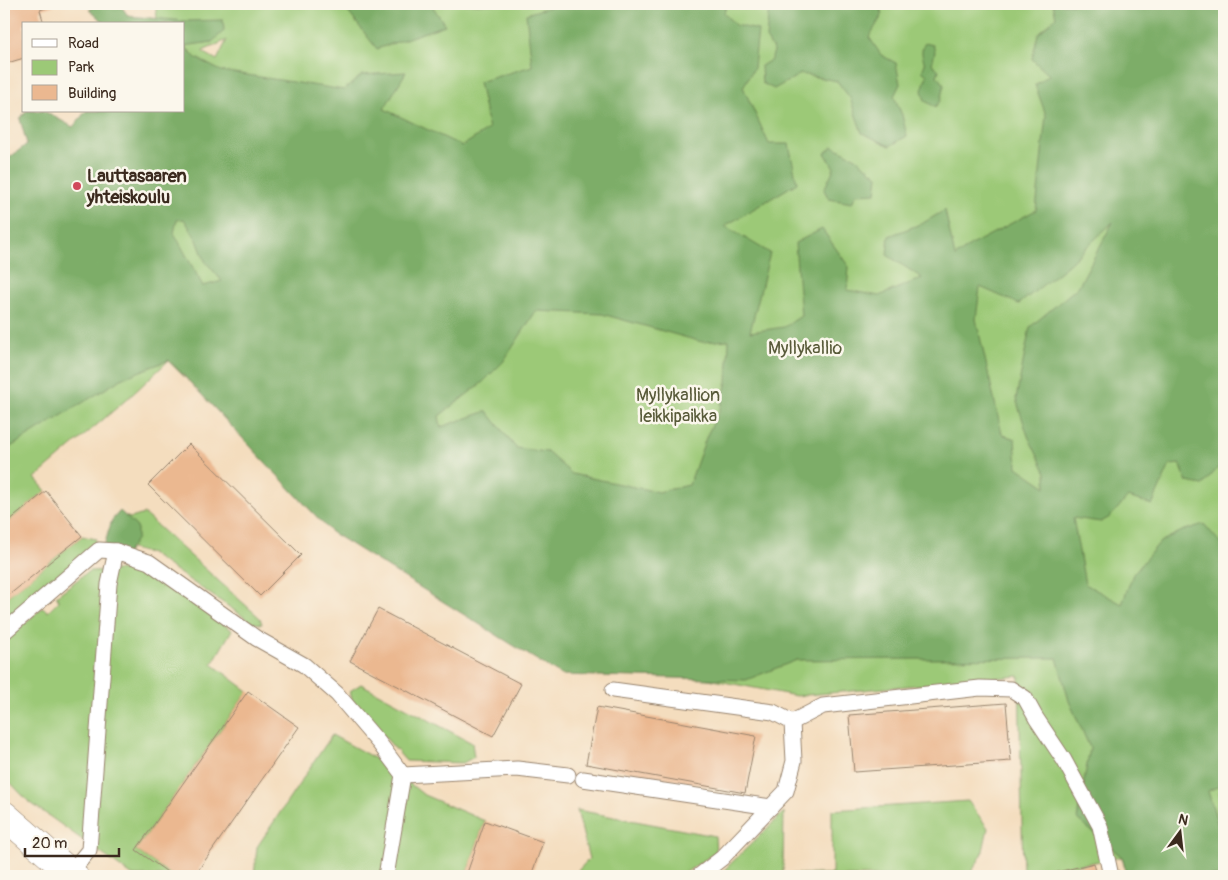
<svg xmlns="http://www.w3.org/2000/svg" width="1228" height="880" font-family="Pangolin,sans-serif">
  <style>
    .green { fill: #9cc977; stroke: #6c7a4a; fill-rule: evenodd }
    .forest { fill: #7dad68; stroke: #5c6c43; fill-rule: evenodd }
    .building { fill: #ebb890 }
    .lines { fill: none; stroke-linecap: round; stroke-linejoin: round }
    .lane-casing { stroke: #98846e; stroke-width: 17 }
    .secondary-casing { stroke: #98846e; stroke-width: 29 }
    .lane { stroke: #fff; stroke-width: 15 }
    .secondary { stroke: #fff; stroke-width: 28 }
    .poi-dot { fill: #d1495b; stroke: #fbf7ec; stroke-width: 2 }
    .labels { text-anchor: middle; stroke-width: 5; stroke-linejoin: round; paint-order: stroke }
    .poi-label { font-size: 18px; font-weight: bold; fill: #3b2a1e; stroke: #fbf7ec; text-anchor: start }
    .park-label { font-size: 18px; fill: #585a39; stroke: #fbf7ec }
  </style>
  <rect width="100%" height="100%" fill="#fbf7ec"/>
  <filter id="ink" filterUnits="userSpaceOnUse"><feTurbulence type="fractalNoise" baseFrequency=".02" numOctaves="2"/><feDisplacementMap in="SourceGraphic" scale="10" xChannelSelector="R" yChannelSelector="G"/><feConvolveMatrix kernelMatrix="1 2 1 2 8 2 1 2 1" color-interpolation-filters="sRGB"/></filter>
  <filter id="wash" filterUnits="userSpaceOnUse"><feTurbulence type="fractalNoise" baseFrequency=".0096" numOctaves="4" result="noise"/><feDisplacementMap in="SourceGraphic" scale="20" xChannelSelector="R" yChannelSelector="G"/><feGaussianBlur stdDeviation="1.12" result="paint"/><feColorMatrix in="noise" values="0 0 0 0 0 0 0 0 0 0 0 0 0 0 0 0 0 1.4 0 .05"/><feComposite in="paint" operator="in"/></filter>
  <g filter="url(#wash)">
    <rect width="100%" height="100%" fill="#f4ddbe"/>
    <g class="green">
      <path d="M155,4H1224V790L1219,792L1224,811V876H1127L1122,857L1023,875L1019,676L796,696L569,652L359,544L168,361L134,393L35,478L46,491L4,525V335L111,262L213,67L196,58L184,45L212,42L223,21L158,24ZM227,40L217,60L203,52V51Z"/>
      <polygon points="144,514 260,618 262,624 253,623 151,554 109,543 108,531 120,515 131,518"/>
      <polygon points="82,536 96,539 94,548 4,621 4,599"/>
      <polygon points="119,570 152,574 232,630 212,664 248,691 136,850 173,876 133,876 28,801 4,776 4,642 43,607 48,612 59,601 56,596 89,571"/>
      <polygon points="361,684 472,743 474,757 463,763 406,761 352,700 350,691"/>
      <polygon points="332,735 385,764 424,795 485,821 466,876 254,876 257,847"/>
      <polygon points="968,801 988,828 982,855 969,876 718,876 784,812 783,874 832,874 832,810"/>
      <polygon points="577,810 715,836 716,852 685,873 683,876 573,876 589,859"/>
    </g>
    <g class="forest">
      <path d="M98,4H120L128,16L186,21L223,20L224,31L212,42L184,46L196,58L221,71L344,90L362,75L406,72L384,109L462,146L489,129L479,82L532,66L526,14L559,4H727L724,13L735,25L758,30L754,68L743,87L769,144H789L797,183L725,226L770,253L750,332L784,327L801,316L795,243L822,229L849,267L847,290L879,296L922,278L887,255L889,236L923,223L945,210L955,257L971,245L1036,210L1046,115L1035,85L1049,75L1032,59L1038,34L1056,17L1053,4H1224V461L1203,485L1187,482L1180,464L1170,465L1152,505L1128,497L1110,517L1101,522L1073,518L1085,584L1122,604L1133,574L1160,542L1182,531L1204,524L1224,547V784L1208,791L1224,845V876H1127L1122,857L1077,819L1090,748L1069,701L1057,658L797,660L746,680L561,675L331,532L169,360L123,378L4,451V162L27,144L20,119L26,111H44L73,127L86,111H184V24H106L89,10ZM184,219L197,240L205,261L222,281L203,286L174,233L177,220ZM1113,222L1078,287L1030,327L1016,399L1028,436L1046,473V487L1017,467L1015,439L1002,434L976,319L980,287L1019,304L1068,265ZM536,311L602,314L702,342L729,340L727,382L719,412L707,435L689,485L658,492L572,474L547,452L516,448L487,411L441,427L439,416L483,382L503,362Z"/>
      <polygon points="347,4 431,4 445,25 377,49 345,8"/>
      <polygon points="768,4 877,4 883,14 869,37 881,55 896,63 900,84 894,96 902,115 907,136 890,146 862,133 850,98 837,81 801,74 774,89 762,83 761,66 771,60 774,51 766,38 769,6"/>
      <path d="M925,43L933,45L935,51L932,64L939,70L937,76L944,85L940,101L935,107L925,101L922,90L927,75L922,71L925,64C922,56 920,50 925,43Z"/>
      <polygon points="833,146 856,158 878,176 876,193 856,194 852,203 829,199 824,190 834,168 825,153"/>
      <polygon points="120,511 137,527 137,538 123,559 104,546 112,520"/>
    </g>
    <g id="blocks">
      <g class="building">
        <polygon points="4,4 57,4 40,10 44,24 24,24 24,58 4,64"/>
        <polygon points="189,444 301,555 260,596 148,485"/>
        <polygon points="46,491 82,536 4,599 4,525"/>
        <polygon points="378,609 521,684 493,736 350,661"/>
        <polygon points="248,691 299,727 194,876 173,876 136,850"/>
        <polygon points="1006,703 1011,761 854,772 849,715"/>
        <polygon points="597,707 756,736 745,793 586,764"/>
        <polygon points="485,821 543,842 531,876 466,876"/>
        <polygon points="1094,863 1097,876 1041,876"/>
      </g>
    </g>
  </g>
  <g filter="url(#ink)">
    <use href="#blocks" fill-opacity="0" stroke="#98846e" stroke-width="1"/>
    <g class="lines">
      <g class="lane-casing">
        <g id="lane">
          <polyline points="4,632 99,550 116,551"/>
          <polyline points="613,690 773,712 792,722 823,706 980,688 1011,689 1025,698 1036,718 1064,760 1100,826 1111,876"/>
          <polyline points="583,779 771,807"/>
          <polyline points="70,873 89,850 109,584 116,551 149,562 256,638 304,665 337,694 379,743 403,775 517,769 568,775"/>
          <polyline points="386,876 403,775"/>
          <polyline points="699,876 722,858 786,791 794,761 792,722"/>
        </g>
      </g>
      <g class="secondary-casing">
        <polyline id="secondary" points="4,815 74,876"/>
      </g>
      <use href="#lane" class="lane"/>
      <use href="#secondary" class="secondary"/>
    </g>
  </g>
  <circle class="poi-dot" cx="77" cy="186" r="5"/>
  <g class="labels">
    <g class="poi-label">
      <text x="87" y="182">Lauttasaaren<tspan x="87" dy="21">yhteiskoulu</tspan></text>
    </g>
    <g class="park-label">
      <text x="805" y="354">Myllykallio</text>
      <text x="678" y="401">Myllykallion<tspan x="678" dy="21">leikkipaikka</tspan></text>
    </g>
  </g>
  <rect width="1228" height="880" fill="none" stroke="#fbf7ec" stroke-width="20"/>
  <rect x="22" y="22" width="162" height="90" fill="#fbf7ec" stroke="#aea59a"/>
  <rect x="32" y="39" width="25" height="8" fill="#ffffff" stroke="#aea59a"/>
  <text x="68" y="48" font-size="15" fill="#3b2a1e">Road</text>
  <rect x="32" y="60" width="25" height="15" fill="#9cc977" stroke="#aea59a"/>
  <text x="68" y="72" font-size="15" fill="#3b2a1e">Park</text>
  <rect x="32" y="85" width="25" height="15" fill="#ebb890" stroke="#aea59a"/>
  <text x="68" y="98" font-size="15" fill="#3b2a1e">Building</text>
  <g transform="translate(1180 832) rotate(15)" stroke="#fbf7ec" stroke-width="4" paint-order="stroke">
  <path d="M0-4L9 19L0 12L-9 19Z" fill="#3b2a1e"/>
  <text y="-8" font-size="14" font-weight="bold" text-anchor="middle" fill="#3b2a1e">N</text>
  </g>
  <path d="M25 848v8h94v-8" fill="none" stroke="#3b2a1e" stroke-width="2.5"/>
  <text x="32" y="848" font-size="15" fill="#3b2a1e" stroke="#fbf7ec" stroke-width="4" paint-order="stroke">20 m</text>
</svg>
